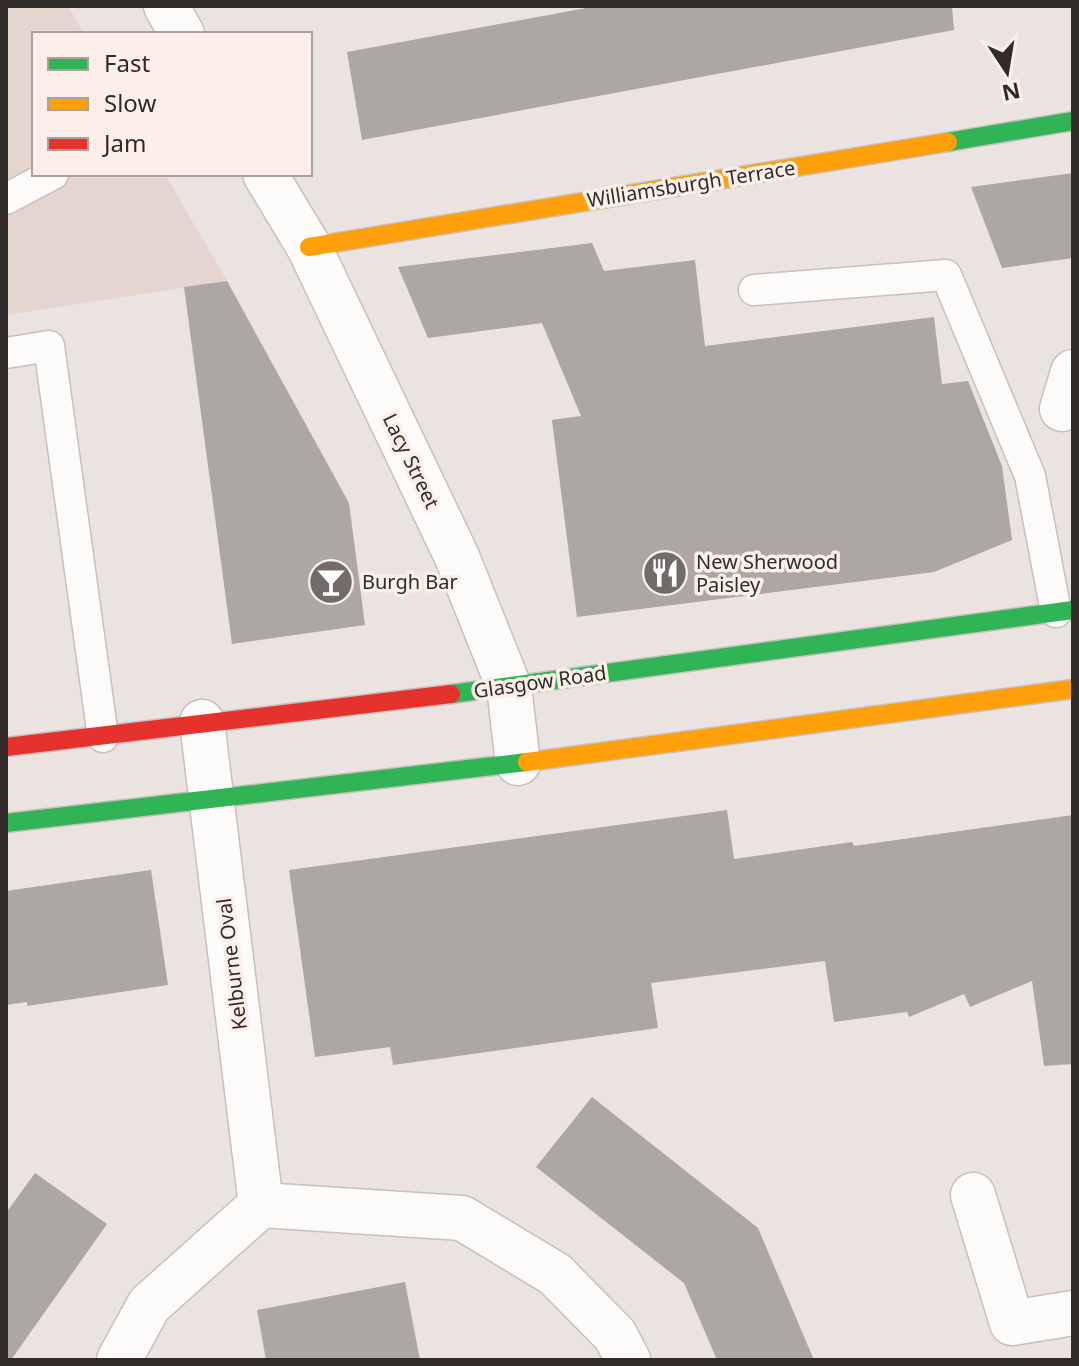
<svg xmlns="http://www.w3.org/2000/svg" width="1079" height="1366" font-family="'Noto Sans',sans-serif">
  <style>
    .built { fill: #e4d5cf }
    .building { fill: #aca6a4 }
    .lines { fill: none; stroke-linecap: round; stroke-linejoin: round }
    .lane-casing { stroke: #c6c0be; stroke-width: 33 }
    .street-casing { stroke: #c6c0be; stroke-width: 47 }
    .fast-casing { stroke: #c6c0be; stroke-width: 21 }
    .slow-casing { stroke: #c6c0be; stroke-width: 21 }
    .jam-casing { stroke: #c6c0be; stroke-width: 21 }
    .lane { stroke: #fcfbfa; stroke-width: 30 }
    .street { stroke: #fcfbfa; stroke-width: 44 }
    .fast { stroke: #30b455; stroke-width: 18 }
    .slow { stroke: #ff9f0a; stroke-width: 18 }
    .jam { stroke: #e5322d; stroke-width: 18 }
    .labels { text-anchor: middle; stroke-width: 7; stroke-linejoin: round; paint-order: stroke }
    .street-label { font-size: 20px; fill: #302b29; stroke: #fcefe9 }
    .poi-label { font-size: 20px; fill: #302b29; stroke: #fcefe9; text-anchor: start }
  </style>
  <rect width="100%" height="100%" fill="#ebe3e0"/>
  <polygon class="built" points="6,6 68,6 84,34 34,34 34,174 165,174 227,281 6,315"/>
  <g class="building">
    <polygon points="597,6 952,6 954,30 362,140 347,52"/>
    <polygon points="1073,173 1073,258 1002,268 971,187"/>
    <polygon points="592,243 604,271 695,260 705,346 934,317 942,384 968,381 1002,466 1012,540 934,572 577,617 552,420 581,416 542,323 428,338 398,267"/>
    <polygon points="227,281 349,503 365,625 232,644 184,287"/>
    <polygon points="727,810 734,859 852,842 854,846 1073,815 1073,1064 1044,1066 1032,981 970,1007 964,994 909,1017 907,1012 834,1022 825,961 651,983 658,1028 393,1065 390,1047 315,1057 289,870"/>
    <polygon points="151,870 168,985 27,1006 27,1002 6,1005 6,891"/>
    <polygon points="592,1097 758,1228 814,1360 717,1360 684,1283 536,1167"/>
    <polygon points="35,1173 107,1224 11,1360 6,1360 6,1213"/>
    <polygon points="405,1282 420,1360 266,1360 257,1310"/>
  </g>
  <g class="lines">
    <g class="lane-casing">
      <g id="lane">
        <polyline points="6,199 53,174"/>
        <polyline points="754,290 946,275 1030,476 1056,612"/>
        <polyline points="6,353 49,346 103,737"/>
      </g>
    </g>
    <g class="street-casing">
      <g id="street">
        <polyline points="166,6 182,34"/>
        <polyline points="265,174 309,247 457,557 509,687 518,763"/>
        <polyline points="1062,409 1073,372"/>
        <polyline points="202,722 261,1205"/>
        <polyline points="973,1195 1012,1323 1073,1313"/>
        <polyline points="119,1360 149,1305 261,1205 462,1218 555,1274 615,1335 628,1360"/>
      </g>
    </g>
    <g class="fast-casing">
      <g id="fast">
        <polyline points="948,142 1073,121"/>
        <polyline points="451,694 1073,610"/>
        <polyline points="6,823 527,762"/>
      </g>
    </g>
    <g class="slow-casing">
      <g id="slow">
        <polyline points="309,247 948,142"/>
        <polyline points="527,762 1073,689"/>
      </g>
    </g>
    <g class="jam-casing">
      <polyline id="jam" points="6,747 451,694"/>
    </g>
    <use href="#lane" class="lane"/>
    <use href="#street" class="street"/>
    <use href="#fast" class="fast"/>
    <use href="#slow" class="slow"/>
    <use href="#jam" class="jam"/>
  </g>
  <defs>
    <g id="restaurant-disc" transform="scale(2.3)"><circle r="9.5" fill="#716b69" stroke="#fcefe9"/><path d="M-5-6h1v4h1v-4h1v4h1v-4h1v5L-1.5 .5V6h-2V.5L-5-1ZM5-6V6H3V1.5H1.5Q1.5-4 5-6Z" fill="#fff"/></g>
    <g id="bar-disc" transform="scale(2.3)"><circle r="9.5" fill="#716b69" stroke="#fcefe9"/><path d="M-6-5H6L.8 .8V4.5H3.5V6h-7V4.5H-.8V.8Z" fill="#fff"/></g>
  </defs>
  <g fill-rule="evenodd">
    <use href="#restaurant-disc" x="665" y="573"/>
    <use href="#bar-disc" x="331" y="582"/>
  </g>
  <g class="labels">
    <g class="street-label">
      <text transform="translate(691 184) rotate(-9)" y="7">Williamsburgh Terrace</text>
      <text transform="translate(411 461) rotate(64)" y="7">Lacy Street</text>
      <text transform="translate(540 682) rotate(-8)" y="7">Glasgow Road</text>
      <text transform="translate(232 964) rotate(-97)" y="7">Kelburne Oval</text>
    </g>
    <g class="poi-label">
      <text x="696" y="569">New Sherwood<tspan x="696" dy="23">Paisley</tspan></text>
      <text x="362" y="589">Burgh Bar</text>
    </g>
  </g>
  <rect width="1079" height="1366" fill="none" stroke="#302b29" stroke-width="16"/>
  <rect x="32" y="32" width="280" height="144" fill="#fcefe9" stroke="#aaa19c" stroke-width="2"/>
  <rect x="48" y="58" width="40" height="12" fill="#30b455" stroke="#aaa19c" stroke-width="2"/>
  <text x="104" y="72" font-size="24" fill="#302b29">Fast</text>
  <rect x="48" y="98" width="40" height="12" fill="#ff9f0a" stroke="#aaa19c" stroke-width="2"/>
  <text x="104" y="112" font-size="24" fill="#302b29">Slow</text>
  <rect x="48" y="138" width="40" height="12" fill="#e5322d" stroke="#aaa19c" stroke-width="2"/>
  <text x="104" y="152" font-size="24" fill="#302b29">Jam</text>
  <g transform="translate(1007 72) rotate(168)" stroke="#fcefe9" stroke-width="6" paint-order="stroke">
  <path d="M0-6L14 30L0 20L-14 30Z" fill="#302b29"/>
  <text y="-12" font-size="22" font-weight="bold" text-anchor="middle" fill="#302b29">N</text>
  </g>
</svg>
